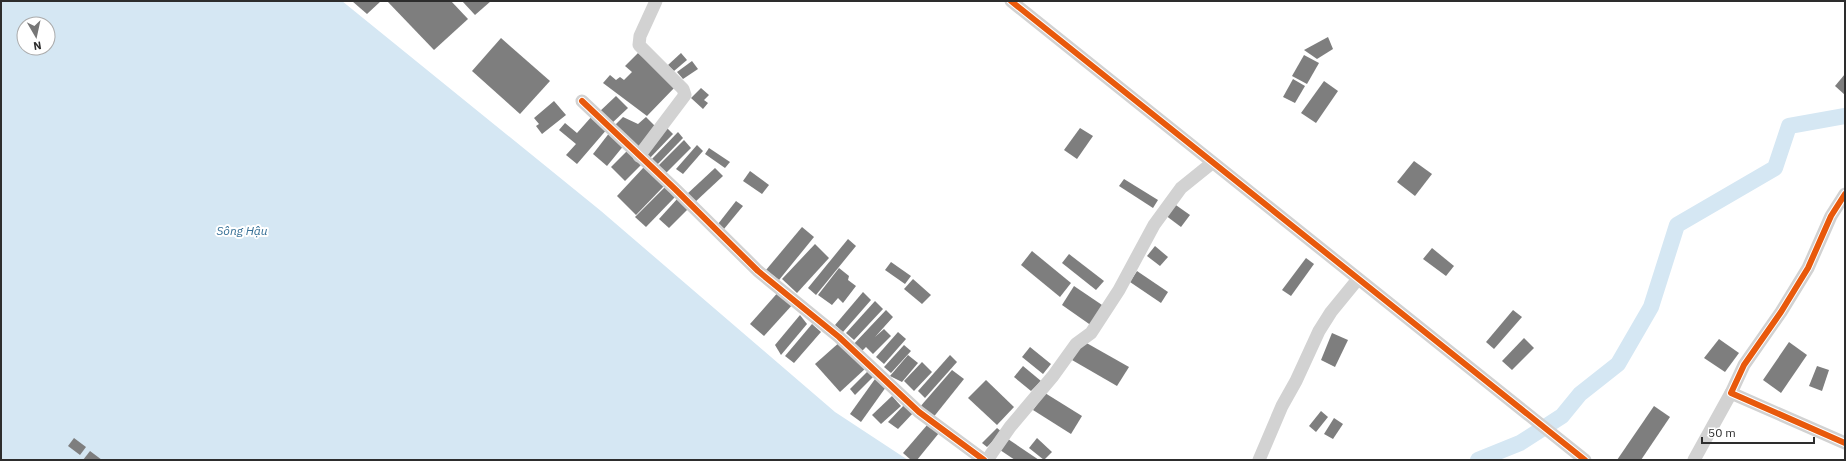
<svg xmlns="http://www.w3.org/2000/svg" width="1846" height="461" font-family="'IBM Plex Sans',sans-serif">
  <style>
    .water { fill: #d5e7f3; fill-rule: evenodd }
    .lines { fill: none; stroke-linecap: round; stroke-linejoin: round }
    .canal { stroke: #d5e7f3; stroke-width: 16 }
    .building { fill: #7e7e7e }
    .minor { stroke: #d2d2d2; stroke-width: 13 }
    .cycleway-casing { stroke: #fff; stroke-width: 8 }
    .cycleway { stroke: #e8590c; stroke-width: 6 }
    .labels { text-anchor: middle; stroke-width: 4; stroke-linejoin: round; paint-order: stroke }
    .water-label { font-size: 12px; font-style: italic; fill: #356f95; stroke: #fff }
  </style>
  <rect width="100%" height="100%" fill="#fff"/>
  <path class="water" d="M1,1H342L601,211L835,412L908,460H1ZM24,24H48V48H24Z"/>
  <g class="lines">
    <polyline class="canal" points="1478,460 1520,443 1562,416 1580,394 1618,364 1651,307 1677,225 1775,168 1789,126 1845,116"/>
  </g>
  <g class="building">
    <polygon points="352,1 381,1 367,14"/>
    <polygon points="387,1 451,1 468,19 434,50"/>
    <polygon points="462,1 491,1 475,15"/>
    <polygon points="1328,37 1333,49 1317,59 1304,50"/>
    <polygon points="501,38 550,81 520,114 472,71"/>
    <polygon points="638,53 676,86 647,116 603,83 610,75 616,80 620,77 624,80 632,72 625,66"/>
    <polygon points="681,53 687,60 674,71 668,65"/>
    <polygon points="1304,55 1319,63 1307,84 1292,76"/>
    <polygon points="692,61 698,69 683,79 677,72"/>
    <polygon points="1845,74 1845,95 1835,86"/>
    <polygon points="1293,79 1305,86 1295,103 1283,97"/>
    <polygon points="1324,81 1338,91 1316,123 1301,113"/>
    <polygon points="701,88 709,95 704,100 708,103 703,109 691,98"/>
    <polygon points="616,96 628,108 610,125 598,113"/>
    <polygon points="554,101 566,115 542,134 536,126 539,124 534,118"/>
    <polygon points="593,115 608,128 577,164 566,155 576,144 559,130 565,123 577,133"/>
    <polygon points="623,117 638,124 646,117 659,130 638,151 614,126"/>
    <polygon points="667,128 673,134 649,159 644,154"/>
    <polygon points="1080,128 1093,136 1077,159 1064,150"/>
    <polygon points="610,132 625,144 607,166 593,154"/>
    <polygon points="678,132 683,138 656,166 651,160"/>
    <polygon points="684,140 691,148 665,174 657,167"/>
    <polygon points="697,145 703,151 683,174 676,169"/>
    <polygon points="709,148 730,162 725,168 705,154"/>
    <polygon points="629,149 643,163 625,181 611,167"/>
    <polygon points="1414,161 1432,174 1415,196 1397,182"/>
    <polygon points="644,167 664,186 636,215 617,196"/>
    <polygon points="715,168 723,176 694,203 686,195"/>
    <polygon points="750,171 769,185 762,194 743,181"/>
    <polygon points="1124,179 1158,200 1153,208 1119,186"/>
    <polygon points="665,187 675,197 646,227 635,217"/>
    <polygon points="678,198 689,208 669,228 659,219"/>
    <polygon points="736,201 743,206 724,229 718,224"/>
    <polygon points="1173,203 1190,215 1181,227 1165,215"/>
    <polygon points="802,227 814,237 779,280 766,270"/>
    <polygon points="848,239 856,246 816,295 808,288"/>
    <polygon points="815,244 829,258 797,293 782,279"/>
    <polygon points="1155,246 1168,257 1160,266 1147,256"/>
    <polygon points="1432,248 1454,266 1446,276 1423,259"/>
    <polygon points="1032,251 1071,283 1060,297 1021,265"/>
    <polygon points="1069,254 1104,281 1096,290 1062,263"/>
    <polygon points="1306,258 1314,264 1291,296 1282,290"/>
    <polygon points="891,262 911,276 905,284 885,270"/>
    <polygon points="839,268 849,276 848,280 856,286 843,303 838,298 832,305 818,295"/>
    <polygon points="1137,271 1168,292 1161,303 1130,282"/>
    <polygon points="913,279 931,295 922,304 904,289"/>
    <polygon points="1074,286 1105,307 1092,326 1062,305"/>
    <polygon points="780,290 794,303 764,336 750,324"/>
    <polygon points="863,292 871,300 843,332 835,325"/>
    <polygon points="875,301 883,309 854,340 846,333"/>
    <polygon points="886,310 893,317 875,337 884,329 891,336 873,354 866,347 859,354 851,347"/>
    <polygon points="1513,310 1522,317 1494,349 1486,342"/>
    <polygon points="800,315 807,324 781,355 775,345"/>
    <polygon points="812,324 821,332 794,363 785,356"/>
    <polygon points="898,332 906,339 884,364 876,357"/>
    <polygon points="1332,333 1348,340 1335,367 1321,360"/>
    <polygon points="1524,338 1534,348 1512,370 1502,361"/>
    <polygon points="1719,339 1739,353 1725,372 1704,358"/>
    <polygon points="841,341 866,368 840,392 815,364"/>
    <polygon points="1083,341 1129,367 1117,386 1072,360"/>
    <polygon points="1789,342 1807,355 1781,393 1763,380"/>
    <polygon points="904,345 911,351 891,373 884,367"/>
    <polygon points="1030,347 1051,364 1043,374 1022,357"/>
    <polygon points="908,355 918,363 902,382 890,376"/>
    <polygon points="950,355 957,362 925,398 918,391"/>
    <polygon points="922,362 932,372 914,391 904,381"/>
    <polygon points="1023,366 1041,381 1031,391 1014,377"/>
    <polygon points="1817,366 1829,370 1822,391 1809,386"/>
    <polygon points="869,370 875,375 855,395 850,389"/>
    <polygon points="952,370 964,379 932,419 919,408"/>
    <polygon points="875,379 886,387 861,422 850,414"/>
    <polygon points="986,380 1014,407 997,425 968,398"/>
    <polygon points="1045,393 1082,416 1071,434 1033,410"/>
    <polygon points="892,396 901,406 881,424 872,415"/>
    <polygon points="905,404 915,411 898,429 888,422"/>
    <polygon points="1654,406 1670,417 1641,460 1617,460"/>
    <polygon points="1321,411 1328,417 1316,432 1309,426"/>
    <polygon points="1334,418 1343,424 1333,439 1324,434"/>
    <polygon points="928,424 939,433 917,460 911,460 903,453"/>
    <polygon points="997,428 1002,432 987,447 982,443"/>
    <polygon points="74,438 86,447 80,455 68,446"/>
    <polygon points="1037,438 1052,452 1044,460 1029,448"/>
    <polygon points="1008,439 1039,460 1015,460 1000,450"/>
    <polygon points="90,451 102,460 83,460"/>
  </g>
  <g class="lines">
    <g class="minor">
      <polyline points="1011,1 1585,460"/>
      <polyline points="582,101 675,189 758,271 839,337 919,412 984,460"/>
      <polyline points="639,156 685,95 683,89 639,45 640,36 656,1"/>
      <polyline points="1845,194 1831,216 1808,268 1781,312 1744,365 1731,393 1845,443"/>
      <polyline points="987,460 1010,427 1053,376 1076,344 1091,333 1119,290 1154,225 1181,188 1212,163"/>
      <polyline points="1259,460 1282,406 1296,381 1319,331 1331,312 1358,279"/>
      <polyline points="1694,460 1731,393"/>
    </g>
    <g class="cycleway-casing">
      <g id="cycleway">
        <polyline points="1011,1 1585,460"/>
        <polyline points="582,101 675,189 758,271 839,337 919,412 984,460"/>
        <polyline points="1845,194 1831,216 1808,268 1781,312 1744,365 1731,393 1845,443"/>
      </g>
    </g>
    <use href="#cycleway" class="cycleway"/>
  </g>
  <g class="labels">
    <g class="water-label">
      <text x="242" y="235">Sông Hậu</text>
    </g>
  </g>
  <rect width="1846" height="461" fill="none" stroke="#2d2d2d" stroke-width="4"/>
  <g transform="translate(36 36) rotate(171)"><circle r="19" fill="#ffffff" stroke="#ababab"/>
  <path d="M0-3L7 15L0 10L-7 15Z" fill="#767676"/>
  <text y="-6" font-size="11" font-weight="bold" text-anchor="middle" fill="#2d2d2d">N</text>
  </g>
  <path d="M1702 437v6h112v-6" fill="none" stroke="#2d2d2d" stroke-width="2"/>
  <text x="1708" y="437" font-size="12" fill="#2d2d2d" stroke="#ffffff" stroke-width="3" paint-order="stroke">50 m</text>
</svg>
